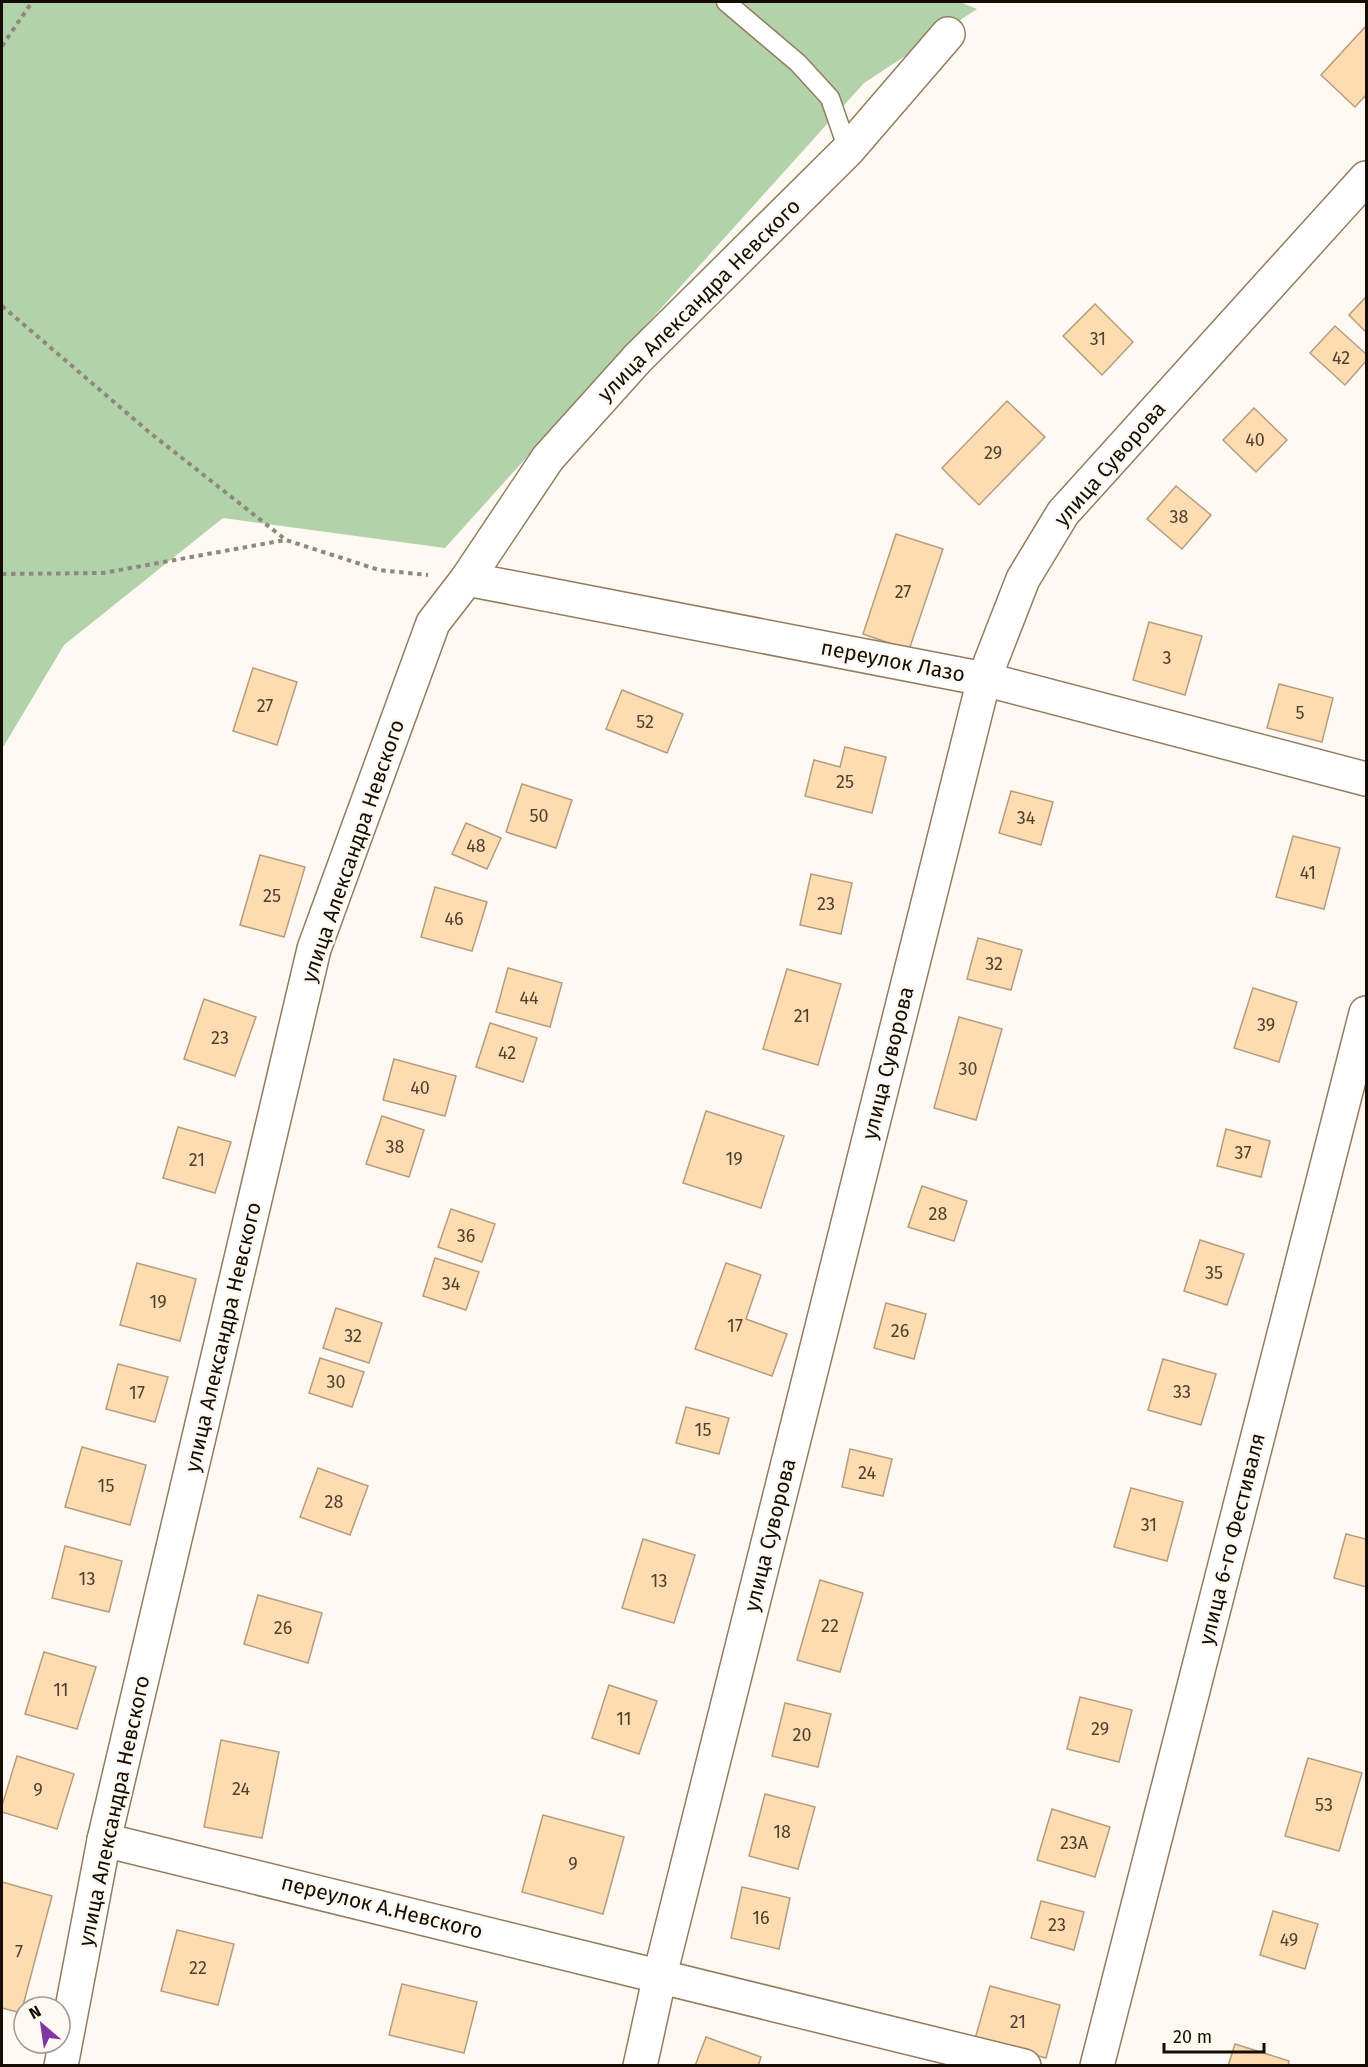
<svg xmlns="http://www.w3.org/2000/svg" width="1368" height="2067" font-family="'Fira Sans',sans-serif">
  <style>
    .green { fill: #b2d2aa }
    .building { fill: #fedcb2; stroke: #b59d7f; stroke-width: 1.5 }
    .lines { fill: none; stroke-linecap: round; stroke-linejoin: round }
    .service-casing { stroke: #937c5f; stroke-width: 21 }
    .minor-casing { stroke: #937c5f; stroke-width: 36 }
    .path { stroke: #8f8880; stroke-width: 4; stroke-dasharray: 4.5 4.5; stroke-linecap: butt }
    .service { stroke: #fff; stroke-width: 18 }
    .minor { stroke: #fff; stroke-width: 33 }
    .labels { text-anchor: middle; stroke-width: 5; stroke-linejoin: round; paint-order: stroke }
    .number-label { font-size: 18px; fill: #4f412f }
    .street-label { font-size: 21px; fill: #150d03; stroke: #fdf8f1 }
  </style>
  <rect width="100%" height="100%" fill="#fdf8f1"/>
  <polygon class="green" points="2,2 960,2 977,9 864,83 445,548 223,518 64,645 2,749"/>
  <g class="building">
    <polygon points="1366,26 1366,95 1355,107 1321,75"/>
    <polygon points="1366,297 1366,332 1349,315"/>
    <polygon points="1095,304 1133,342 1102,375 1063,336"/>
    <polygon points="1335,326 1366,354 1366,361 1345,385 1310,353"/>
    <polygon points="1007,401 1045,437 979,505 942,468"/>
    <polygon points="1254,408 1287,440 1256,472 1223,440"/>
    <polygon points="1176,486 1211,515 1182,549 1147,519"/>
    <polygon points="896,534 943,549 909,650 863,634"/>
    <polygon points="1149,622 1202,636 1185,695 1133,680"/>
    <polygon points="253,668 297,682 277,745 233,731"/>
    <polygon points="1279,684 1333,698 1322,742 1267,728"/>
    <polygon points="622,690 683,714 667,753 606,729"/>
    <polygon points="845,747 886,757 872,813 805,796 814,760 840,767"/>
    <polygon points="522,784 572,800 556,848 506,832"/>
    <polygon points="1011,791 1053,802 1041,845 999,833"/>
    <polygon points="466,823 501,838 487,869 452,854"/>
    <polygon points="1293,836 1340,848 1324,909 1276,897"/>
    <polygon points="260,855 305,867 284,937 240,925"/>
    <polygon points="811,874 852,883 841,934 800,925"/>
    <polygon points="435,887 487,902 472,951 421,937"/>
    <polygon points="978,938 1022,950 1011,990 967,979"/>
    <polygon points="508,968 562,983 550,1027 496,1012"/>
    <polygon points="787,969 841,984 818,1065 763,1049"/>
    <polygon points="1253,988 1297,1002 1279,1062 1234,1048"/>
    <polygon points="204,999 256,1017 235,1076 184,1059"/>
    <polygon points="959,1017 1002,1029 976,1120 934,1108"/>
    <polygon points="490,1023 537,1038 523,1082 476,1067"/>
    <polygon points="394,1059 456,1076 445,1116 383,1100"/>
    <polygon points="706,1111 784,1136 761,1208 683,1183"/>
    <polygon points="382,1116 424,1130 409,1177 366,1164"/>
    <polygon points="178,1127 231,1142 215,1193 163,1178"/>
    <polygon points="1226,1129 1270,1141 1261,1177 1217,1166"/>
    <polygon points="922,1186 967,1201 954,1241 908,1227"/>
    <polygon points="451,1209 495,1224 482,1262 438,1247"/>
    <polygon points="1200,1240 1244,1254 1227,1305 1184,1291"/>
    <polygon points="435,1258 479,1272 466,1310 423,1296"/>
    <polygon points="137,1263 196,1279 180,1341 120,1325"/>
    <polygon points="726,1263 761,1275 746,1319 787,1334 772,1376 695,1349"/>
    <polygon points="886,1303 926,1314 914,1359 874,1348"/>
    <polygon points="336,1308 382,1323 369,1363 323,1348"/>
    <polygon points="320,1358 364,1372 352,1407 309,1393"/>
    <polygon points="1163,1359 1216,1374 1201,1425 1148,1410"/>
    <polygon points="118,1364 168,1377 155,1422 106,1409"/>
    <polygon points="686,1407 729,1418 719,1454 676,1443"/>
    <polygon points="82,1447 146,1465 130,1525 65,1507"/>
    <polygon points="850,1449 892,1459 883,1496 842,1487"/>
    <polygon points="318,1468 368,1486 350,1535 300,1517"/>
    <polygon points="1131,1488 1183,1502 1167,1561 1114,1547"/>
    <polygon points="1346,1534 1366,1539 1366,1587 1334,1578"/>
    <polygon points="643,1539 695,1555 674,1623 622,1608"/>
    <polygon points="65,1546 122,1561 109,1612 52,1598"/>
    <polygon points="820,1580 863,1593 840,1672 797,1660"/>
    <polygon points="258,1595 322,1613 308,1663 244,1644"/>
    <polygon points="44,1652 96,1667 77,1729 25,1714"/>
    <polygon points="609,1685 657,1701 639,1754 592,1738"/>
    <polygon points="1080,1697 1132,1710 1119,1762 1067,1749"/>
    <polygon points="785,1703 831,1714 818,1767 772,1756"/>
    <polygon points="221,1740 279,1752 262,1838 204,1827"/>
    <polygon points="17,1756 74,1774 57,1829 2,1812 2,1806"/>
    <polygon points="1308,1758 1362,1773 1339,1851 1285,1836"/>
    <polygon points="765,1794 815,1807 798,1869 749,1856"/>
    <polygon points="1052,1809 1110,1827 1095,1877 1037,1860"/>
    <polygon points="543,1815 624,1837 603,1914 522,1892"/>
    <polygon points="2,1882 52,1896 21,2013 2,2008"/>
    <polygon points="742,1887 790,1898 779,1949 731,1938"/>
    <polygon points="1041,1901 1084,1912 1074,1950 1031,1938"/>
    <polygon points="1273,1911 1318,1924 1305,1969 1260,1955"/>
    <polygon points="177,1930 234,1944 218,2005 161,1991"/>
    <polygon points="402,1984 477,2002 464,2053 389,2035"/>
    <polygon points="990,1986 1060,2005 1046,2058 975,2039"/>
    <polygon points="706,2037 761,2057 758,2066 695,2066"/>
    <polygon points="1235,2044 1289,2061 1288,2066 1228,2066"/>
  </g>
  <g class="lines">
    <g class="service-casing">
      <polyline id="service" points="726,2 798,63 830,98 848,150"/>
    </g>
    <g class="minor-casing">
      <g id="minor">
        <polyline points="467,579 548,458 638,358 848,150 948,34"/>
        <polyline points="104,1840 1024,2066"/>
        <polyline points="61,2066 104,1840 314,949 433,623 467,579 984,679 1366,779"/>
        <polyline points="640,2066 660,1975 984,679 1023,579 1063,513 1366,178"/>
        <polyline points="1097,2066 1366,1013"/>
      </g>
    </g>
    <g class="path">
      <polyline points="2,46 32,2"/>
      <polyline points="2,306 149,432 286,540 379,570 428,575"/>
      <polyline points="2,574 103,573 285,540"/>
    </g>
    <use href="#service" class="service"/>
    <use href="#minor" class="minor"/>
  </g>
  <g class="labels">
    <g class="number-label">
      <text x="1098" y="345">31</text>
      <text x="1341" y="364">42</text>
      <text x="1255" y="446">40</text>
      <text x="993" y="459">29</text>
      <text x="1179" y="523">38</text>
      <text x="903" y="598">27</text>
      <text x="1167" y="664">3</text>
      <text x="265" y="712">27</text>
      <text x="1300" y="719">5</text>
      <text x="645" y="728">52</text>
      <text x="845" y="788">25</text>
      <text x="539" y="822">50</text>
      <text x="1026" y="824">34</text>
      <text x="476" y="852">48</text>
      <text x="1308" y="879">41</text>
      <text x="272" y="902">25</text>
      <text x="826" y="910">23</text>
      <text x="454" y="925">46</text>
      <text x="994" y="970">32</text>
      <text x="529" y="1004">44</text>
      <text x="802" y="1022">21</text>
      <text x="1266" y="1031">39</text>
      <text x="220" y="1044">23</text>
      <text x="507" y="1059">42</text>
      <text x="968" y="1075">30</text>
      <text x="420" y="1094">40</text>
      <text x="395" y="1153">38</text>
      <text x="1243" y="1159">37</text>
      <text x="734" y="1165">19</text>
      <text x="197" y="1166">21</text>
      <text x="938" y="1220">28</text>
      <text x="466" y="1242">36</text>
      <text x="1214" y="1279">35</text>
      <text x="451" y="1290">34</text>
      <text x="158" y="1308">19</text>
      <text x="735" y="1332">17</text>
      <text x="900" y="1337">26</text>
      <text x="353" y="1342">32</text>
      <text x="336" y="1388">30</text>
      <text x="1182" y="1398">33</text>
      <text x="137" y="1399">17</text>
      <text x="703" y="1436">15</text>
      <text x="867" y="1479">24</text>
      <text x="106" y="1492">15</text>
      <text x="334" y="1508">28</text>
      <text x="1149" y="1531">31</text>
      <text x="87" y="1585">13</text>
      <text x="659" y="1587">13</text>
      <text x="830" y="1632">22</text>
      <text x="283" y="1634">26</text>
      <text x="61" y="1696">11</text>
      <text x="624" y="1725">11</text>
      <text x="1100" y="1735">29</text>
      <text x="802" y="1741">20</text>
      <text x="241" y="1795">24</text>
      <text x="38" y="1796">9</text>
      <text x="1324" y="1811">53</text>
      <text x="782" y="1838">18</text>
      <text x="1074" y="1849">23А</text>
      <text x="573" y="1870">9</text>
      <text x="761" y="1924">16</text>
      <text x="1057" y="1931">23</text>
      <text x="1289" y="1946">49</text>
      <text x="19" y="1958">7</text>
      <text x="198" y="1974">22</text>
      <text x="1018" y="2028">21</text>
    </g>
    <g class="street-label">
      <text transform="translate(699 300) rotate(-45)" y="7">улица Александра Невского</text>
      <text transform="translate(1110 464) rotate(-49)" y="7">улица Суворова</text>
      <text transform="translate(893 661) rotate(11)" y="7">переулок Лазо</text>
      <text transform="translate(353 851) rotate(-71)" y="7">улица Александра Невского</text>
      <text transform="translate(888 1063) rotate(-76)" y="7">улица Суворова</text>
      <text transform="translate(223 1337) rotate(-77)" y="7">улица Александра Невского</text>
      <text transform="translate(770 1535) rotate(-76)" y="7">улица Суворова</text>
      <text transform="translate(1232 1539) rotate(-76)" y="7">улица 6-го Фестиваля</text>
      <text transform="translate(114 1811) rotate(-78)" y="7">улица Александра Невского</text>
      <text transform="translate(382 1907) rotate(14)" y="7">переулок А.Невского</text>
    </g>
  </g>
  <rect width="1368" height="2067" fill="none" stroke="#150d03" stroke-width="6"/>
  <g transform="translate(42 2025) rotate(331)"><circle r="28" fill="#fdf8f1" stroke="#a09a92" stroke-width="1.5"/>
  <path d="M0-4.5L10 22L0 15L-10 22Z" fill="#8334a4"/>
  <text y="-9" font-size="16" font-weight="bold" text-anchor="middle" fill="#150d03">N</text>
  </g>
  <path d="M1164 2043v9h100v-9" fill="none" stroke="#150d03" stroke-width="3"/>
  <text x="1173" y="2043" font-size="18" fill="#150d03" stroke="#fdf8f1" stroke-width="4.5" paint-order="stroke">20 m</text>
</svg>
